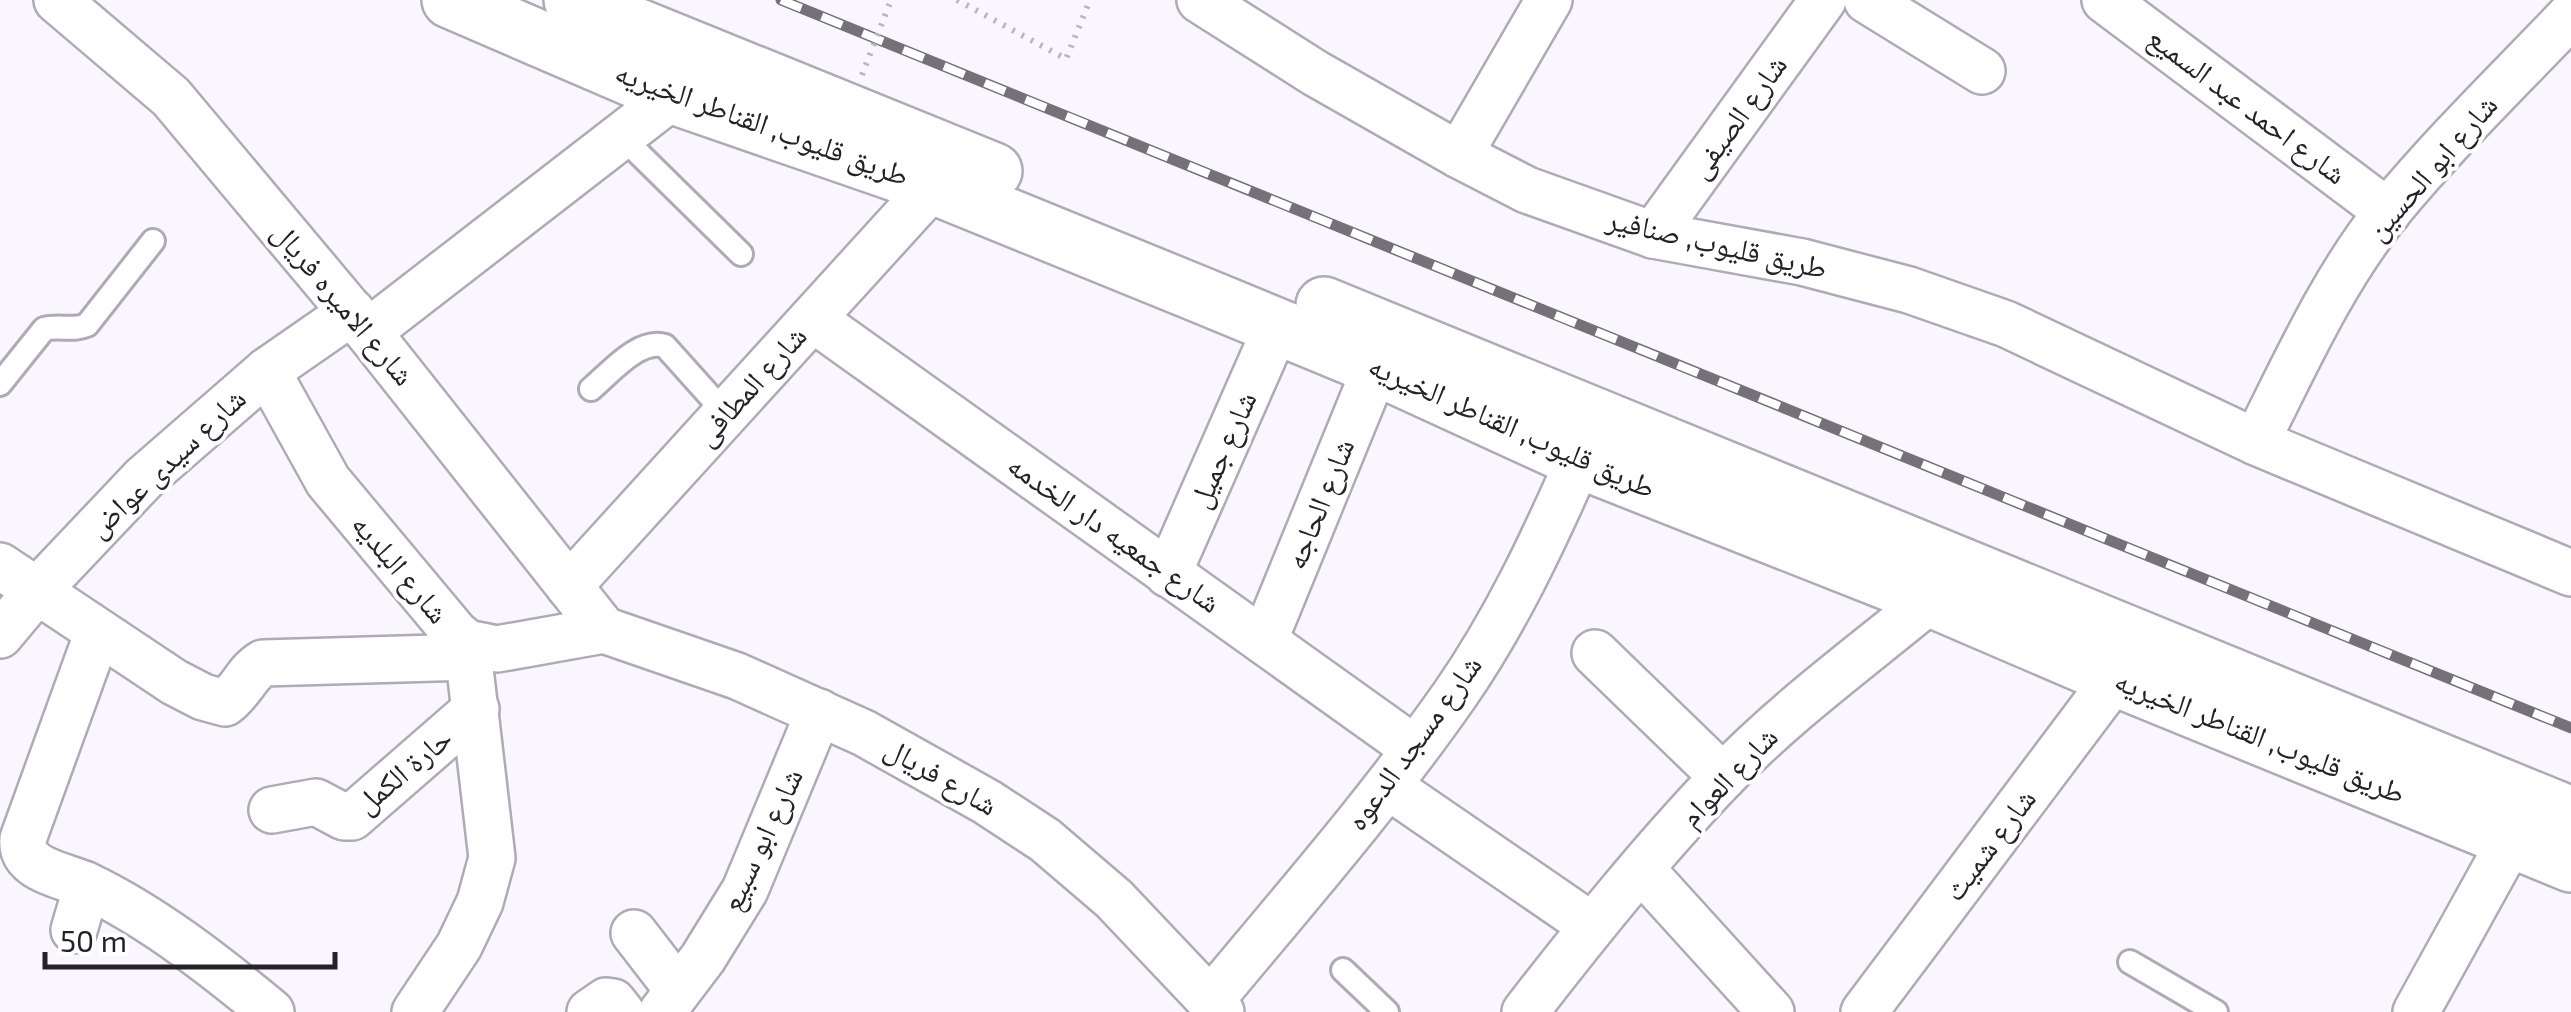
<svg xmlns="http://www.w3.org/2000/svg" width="2571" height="1012" font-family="'Exo 2','Noto Naskh Arabic',sans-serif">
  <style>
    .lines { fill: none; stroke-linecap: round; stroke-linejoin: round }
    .service-casing { stroke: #b0a9b6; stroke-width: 28 }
    .minor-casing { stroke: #b0a9b6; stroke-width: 50 }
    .secondary-casing { stroke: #b0a9b6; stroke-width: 60 }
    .path { stroke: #b8b5bc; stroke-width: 6; stroke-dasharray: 2.5 8; stroke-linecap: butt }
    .service { stroke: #fff; stroke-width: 22 }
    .minor { stroke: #fff; stroke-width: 45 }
    .secondary { stroke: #fff; stroke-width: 55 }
    .rail-casing { stroke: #747278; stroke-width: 11 }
    .rail { stroke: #fff; stroke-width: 8; stroke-dasharray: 22; stroke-linecap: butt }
    .path-bridge { stroke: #b8b5bc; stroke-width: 6; stroke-dasharray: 2.5 8; stroke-linecap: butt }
    .labels { text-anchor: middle; stroke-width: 8; stroke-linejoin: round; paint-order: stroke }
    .street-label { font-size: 30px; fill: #242227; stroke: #fff }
  </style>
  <rect width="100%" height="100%" fill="#faf6fe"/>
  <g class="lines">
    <g class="service-casing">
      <g id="service">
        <polyline points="621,136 741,254"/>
        <path d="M0,384L44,329C59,325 73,331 87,325L153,241"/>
        <path d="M591,389C610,373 639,338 665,346L726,414"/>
        <polyline points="2130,962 2216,1012"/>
        <polyline points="1343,970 1387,1012"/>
      </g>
    </g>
    <g class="minor-casing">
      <g id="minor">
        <polyline points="57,0 171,97 368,332 604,630"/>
        <polyline points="1200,0 1315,73 1459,155 1527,190 1653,235 1802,262 1909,290 2006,324 2256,442 2571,573"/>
        <polyline points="1867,0 1982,71"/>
        <polyline points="2105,0 2388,212"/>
        <polyline points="1459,155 1549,0"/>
        <polyline points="1653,235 1823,0"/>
        <polyline points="813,319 1415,749"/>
        <polyline points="368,332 673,96"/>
        <polyline points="267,371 328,481 455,633 467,643 497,649 604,630 737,676 864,733 987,802 1045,840 1114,899 1221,1012"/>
        <path d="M2256,442C2296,363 2333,279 2389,210C2445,142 2510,79 2571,15"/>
        <path d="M0,566L174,682L203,697L225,703C241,692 247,672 263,663L470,657"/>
        <polyline points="1168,574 1277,326"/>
        <polyline points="569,586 933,186"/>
        <path d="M98,632L23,839C20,870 63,875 86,885C153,917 214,965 271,1012"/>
        <polyline points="0,635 36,592 144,478 267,371 352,312"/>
        <polyline points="1264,641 1376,367"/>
        <polyline points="1595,653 1723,777"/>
        <polyline points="1388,786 1592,926"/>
        <polyline points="272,810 316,802 344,817 352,817 476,709"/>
        <polyline points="1642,870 1771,1012"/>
        <polyline points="74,930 87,886"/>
        <polyline points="634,933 678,990"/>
        <path d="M1210,1001C1293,901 1379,803 1454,696C1505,623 1543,542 1579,460"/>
        <polyline points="415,1012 459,946 480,902 492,858 467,643"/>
        <polyline points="590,1012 606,1001 613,1002 621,1012"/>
        <polyline points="662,1012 703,958 745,890 819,712"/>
        <path d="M1525,1012C1587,932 1652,851 1722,778C1785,712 1861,657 1931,599L1949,575"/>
        <polyline points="1864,1012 2115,678"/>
        <polyline points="2416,1012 2511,840"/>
      </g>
    </g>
    <g class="secondary-casing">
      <g id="secondary">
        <polyline points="450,0 673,96 933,186 1201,295 1376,367 1579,460 1931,599 2115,678 2571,864"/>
        <polyline points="572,0 994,171"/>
        <polyline points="1324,305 2571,815"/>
      </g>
    </g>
    <polyline class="path" points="957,0 1066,59 1090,0"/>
    <use href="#service" class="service"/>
    <use href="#minor" class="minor"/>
    <use href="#secondary" class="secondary"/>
    <g class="rail-casing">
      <polyline id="rail" points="781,0 2571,728"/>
    </g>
    <use href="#rail" class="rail"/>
    <polyline class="path-bridge" points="862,75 891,0"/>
  </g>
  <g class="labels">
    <g class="street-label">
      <text transform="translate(2247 106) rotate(37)" y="10">شارع احمد عبد السميع</text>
      <text transform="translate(1738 117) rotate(-54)" y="10">شارع الصيفى</text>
      <text transform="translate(762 124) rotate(20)" y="10">طريق قليوب, القناطر الخيريه</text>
      <text transform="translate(2432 168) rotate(-49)" y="10">شارع ابو الحسين</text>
      <text transform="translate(1717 244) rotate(13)" y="10">طريق قليوب, صنافير</text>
      <text transform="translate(343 304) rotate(50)" y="10">شارع الاميره فريال</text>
      <text transform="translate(751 386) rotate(-48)" y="10">شارع المطافى</text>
      <text transform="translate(1512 427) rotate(24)" y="10">طريق قليوب, القناطر الخيريه</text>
      <text transform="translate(1223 450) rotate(-66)" y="10">شارع جميل</text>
      <text transform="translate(167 463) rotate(-43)" y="10">شارع سيدى عواض</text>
      <text transform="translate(1320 504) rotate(-68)" y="10">شارع الحاجه</text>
      <text transform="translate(1114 534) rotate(35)" y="10">شارع جمعيه دار الخدمه</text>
      <text transform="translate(400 569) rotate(50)" y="10">شارع البلديه</text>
      <text transform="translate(2260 737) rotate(22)" y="10">طريق قليوب, القناطر الخيريه</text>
      <text transform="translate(1414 743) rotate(-54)" y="10">شارع مسجد الدعوه</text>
      <text transform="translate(404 771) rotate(-40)" y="10">حارة الكمل</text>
      <text transform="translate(941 777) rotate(30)" y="10">شارع فريال</text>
      <text transform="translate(1729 777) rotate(-46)" y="10">شارع العوام</text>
      <text transform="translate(762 840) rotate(-65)" y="10">شارع ابو سبيع</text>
      <text transform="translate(1990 845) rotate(-53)" y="10">شارع شميث</text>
    </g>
  </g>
  <path d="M45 952v15h290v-15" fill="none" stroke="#242227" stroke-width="5"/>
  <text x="60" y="952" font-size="30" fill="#242227" stroke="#ffffff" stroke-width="8" paint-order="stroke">50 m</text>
</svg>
